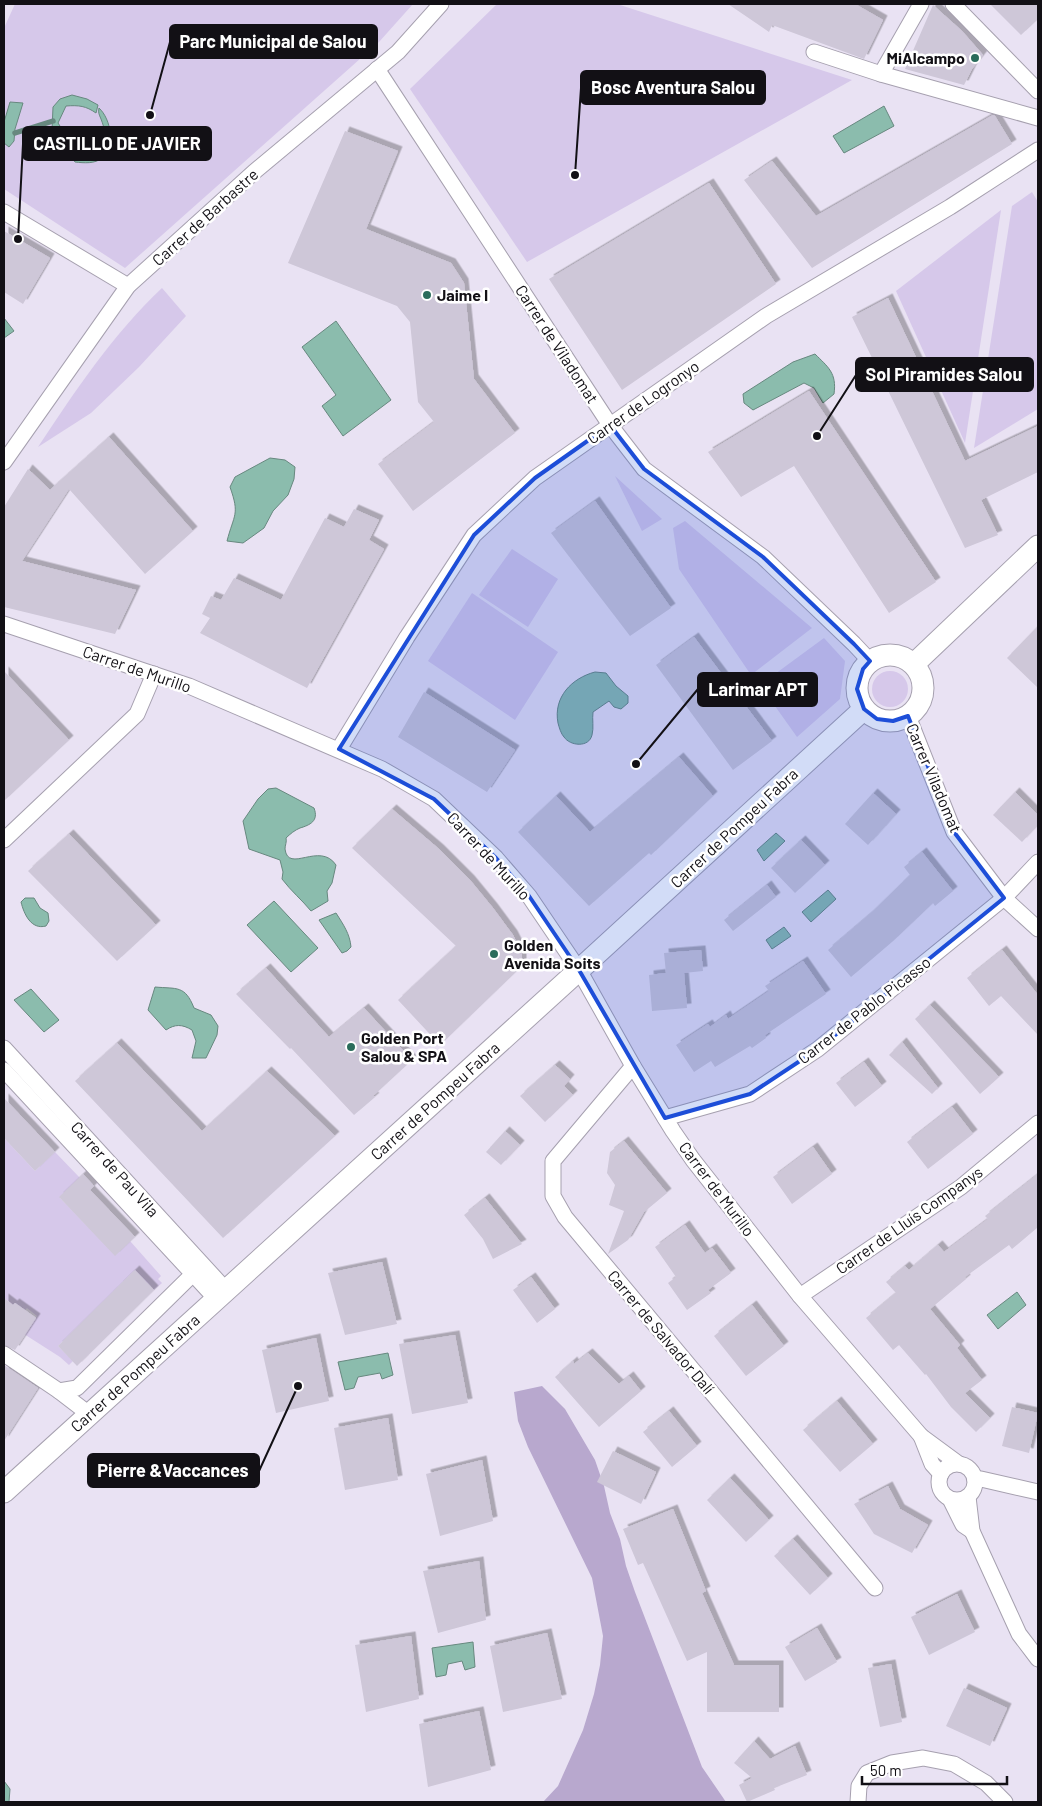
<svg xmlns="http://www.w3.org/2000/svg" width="1042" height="1806" font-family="Barlow,sans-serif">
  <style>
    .green { fill: #d6c8ea }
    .forest { fill: #b8a8ce }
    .water { fill: #8bbcad; stroke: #67887f }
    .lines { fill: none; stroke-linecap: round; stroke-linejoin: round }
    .stream { stroke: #67887f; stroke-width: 5.5 }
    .building { fill: #cec7d8; filter: url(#shadow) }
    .street-casing { stroke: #a6a0af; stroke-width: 17 }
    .secondary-casing { stroke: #a6a0af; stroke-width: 23 }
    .street { stroke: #fff; stroke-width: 15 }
    .secondary { stroke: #fff; stroke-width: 21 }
    .marked { fill: #1d4ed8; fill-opacity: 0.2; stroke: #1d4ed8; stroke-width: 4; stroke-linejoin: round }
    .poi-dot { fill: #2a6c5b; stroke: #fff; stroke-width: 2 }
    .labels { text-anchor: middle; stroke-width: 5; stroke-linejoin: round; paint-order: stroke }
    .poi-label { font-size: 16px; font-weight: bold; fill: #121015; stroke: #fff; text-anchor: start }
    .street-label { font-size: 16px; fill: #121015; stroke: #fff }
    .leader { fill: none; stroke: #121015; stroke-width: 2 }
    .callout-dot { fill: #121015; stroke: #fff; stroke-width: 2 }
    .callout { fill: #121015; stroke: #121015; stroke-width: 2 }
    .callout-label { font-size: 18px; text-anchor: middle; font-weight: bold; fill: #fff }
  </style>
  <defs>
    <filter id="shadow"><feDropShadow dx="4.5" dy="-4.5" stdDeviation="0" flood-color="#0004"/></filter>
  </defs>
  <rect width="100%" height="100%" fill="#e9e2f3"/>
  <g class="green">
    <polygon points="15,4 413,4 379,42 125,268 4,189 4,28"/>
    <polygon points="497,4 617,4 852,80 527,262 410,89"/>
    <polygon points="1032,192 1038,202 1038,409 974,448 1012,206"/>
    <polygon points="1001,210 965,443 896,291"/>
    <path d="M162,288L186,316L139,367L91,413L38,447C75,391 113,334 162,288Z"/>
    <polygon points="615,476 662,519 642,531"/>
    <polygon points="685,521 812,628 751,675 679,569 673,528"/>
    <polygon points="512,549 558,579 528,627 479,595"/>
    <polygon points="472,593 558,652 515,720 428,661"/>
    <polygon points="824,638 845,661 840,699 797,737 760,685"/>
    <circle cx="890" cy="689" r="18"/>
    <polygon points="4,1138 35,1171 55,1152 80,1178 60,1198 115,1255 130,1241 161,1276 158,1279 162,1283 154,1290 134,1271 58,1346 73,1361 69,1365 60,1357 24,1334 37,1316 27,1308 25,1310 15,1303 13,1305 4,1298"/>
  </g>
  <polygon class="forest" points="542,1386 565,1409 595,1460 604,1486 610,1513 620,1539 626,1566 635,1592 702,1767 726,1802 543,1802 558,1786 583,1730 594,1694 600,1665 603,1636 592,1578 528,1447 518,1421 514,1392"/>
  <g class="water">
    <path d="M72,95L87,99L98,105L96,113C86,106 79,105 66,106L58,123L77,152L86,157C106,147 109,140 101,119C99,114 98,113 99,108C111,119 116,147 102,158C95,164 84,163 75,162L52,130L53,107L60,99Z"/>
    <polygon points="10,102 23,103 15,129 14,141 9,147 4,143 4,122"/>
    <polygon points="884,106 894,126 844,153 833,136"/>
    <polygon points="4,318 14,331 4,338"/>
    <polygon points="336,321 391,400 343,436 322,406 336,395 302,347"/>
    <path d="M815,354C828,367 837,373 834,394L823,403L814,388L804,383L753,410L744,403L743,394L793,362Z"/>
    <path d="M270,458L285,460L295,467L294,479L288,495L273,511L264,528L243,543L227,541C234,514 240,515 230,487L235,477Z"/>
    <path d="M595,672L606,673L616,686L628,696V703L621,709L614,707L609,701L593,712C592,719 594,728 592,735C589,748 570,746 564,737C561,734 559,727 558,723C553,697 572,678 595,672Z"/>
    <path d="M276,788L314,808C319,821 310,825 300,828C295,830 290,834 286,838C287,842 285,845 285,849C288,874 320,841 336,865L332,883L327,891L328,901L311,911C302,900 291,891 282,879L283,872L280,860L249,849L243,821L258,799L268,789Z"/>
    <polygon points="776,833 785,841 764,861 757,850"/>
    <polygon points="828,890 836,899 811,922 802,912"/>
    <path d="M25,898H34L40,908L48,913L49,921L46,926C31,930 24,914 21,902Z"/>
    <polygon points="274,901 318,948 291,972 247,925"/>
    <path d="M336,913C343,924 350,934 351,947L347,951L342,953L319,920Z"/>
    <polygon points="784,927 791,936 772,949 766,940"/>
    <path d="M155,987C177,989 185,985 194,1008L211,1015L218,1026L217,1035L206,1058H192L196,1041L192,1030C182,1024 175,1024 166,1030L148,1010Z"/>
    <polygon points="31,989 59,1020 44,1032 14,1000"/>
    <polygon points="1017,1292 1026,1305 998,1329 987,1315"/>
    <polygon points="388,1353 393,1375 382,1379 380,1373 358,1377 354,1388 345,1390 338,1362"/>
    <polygon points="473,1642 475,1667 465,1670 462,1661 448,1664 446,1675 436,1677 432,1648"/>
    <polygon points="4,1781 10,1789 9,1802 4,1802"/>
  </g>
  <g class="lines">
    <polyline class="stream" points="15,133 53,121"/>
  </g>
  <g class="building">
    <polygon points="728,4 855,4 883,20 864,59 772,25 769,32"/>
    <polygon points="990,4 1038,4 1038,19 1021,35"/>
    <polygon points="933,5 962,31 983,55 972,69 964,85 905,69"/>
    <polygon points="993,115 995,116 1012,144 812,268 744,180 772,161 816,216"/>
    <polygon points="345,131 398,151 366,229 451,263 464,283 474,379 515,433 413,511 378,464 434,422 418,402 410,322 397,306 288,263"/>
    <polygon points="709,183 776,284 622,390 549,279"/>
    <polygon points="4,231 50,258 23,304 4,292"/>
    <polygon points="888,298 965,461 1038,426 1038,472 981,500 998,535 965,548 852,317"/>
    <polygon points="809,391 936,582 889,613 794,466 741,497 708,452"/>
    <polygon points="109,437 193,531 145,574 69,489 22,561 136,590 115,634 4,607 4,507 28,469 50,490"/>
    <polygon points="595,501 671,608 630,636 551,533"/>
    <polygon points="354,509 379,520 369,540 384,549 307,688 200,633 210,618 202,614 211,596 221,600 234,578 281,600 325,518 344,527"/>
    <polygon points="1038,626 1038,688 1007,658"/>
    <polygon points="694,637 772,741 733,770 656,665"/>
    <polygon points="4,671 69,740 4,801"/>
    <polygon points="424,692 515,750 487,792 398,737"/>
    <polygon points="679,757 713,796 651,855 649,853 589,906 518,832 556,796 590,832"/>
    <polygon points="1015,792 1038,815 1038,825 1022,842 993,815"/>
    <polygon points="873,793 896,814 868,845 845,824"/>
    <polygon points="392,809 439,849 470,880 493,908 513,935 522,953 522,966 440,1045 398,1000 456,946 352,848"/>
    <polygon points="69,834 156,925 117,961 28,871"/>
    <polygon points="801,840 825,865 795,893 771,868"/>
    <polygon points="922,852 953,891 935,906 933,903 893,941 851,977 828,950 869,915 910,875 904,867"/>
    <polygon points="767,885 776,897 733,931 724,920"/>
    <polygon points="701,950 703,971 684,973 687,1008 652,1011 649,975 666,973 664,953"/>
    <polygon points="1002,950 1038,995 1038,1035 1001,996 989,1006 967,978"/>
    <polygon points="803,961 826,994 765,1035 766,1038 752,1048 750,1046 715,1067 711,1061 694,1072 676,1045 708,1024 710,1027 726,1015 728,1019 769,991 765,986"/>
    <polygon points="266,968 329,1037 364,1008 412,1060 373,1096 375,1097 354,1115 291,1048 290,1049 236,994"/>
    <polygon points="930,1005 999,1077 980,1094 915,1019"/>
    <polygon points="902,1042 938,1088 932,1094 889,1055"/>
    <polygon points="117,1043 202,1131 267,1071 335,1136 223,1238 75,1081"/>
    <polygon points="864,1062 882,1086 855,1107 836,1083"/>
    <polygon points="555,1065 570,1079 564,1086 573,1095 545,1122 520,1096"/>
    <polygon points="4,1098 55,1152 35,1171 4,1138"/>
    <polygon points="952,1107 973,1134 928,1169 907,1142"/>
    <polygon points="505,1131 520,1145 501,1165 486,1152"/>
    <polygon points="624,1141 667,1193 644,1212 628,1240 608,1254 624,1211 609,1205 615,1185 607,1173 610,1152"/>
    <polygon points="813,1147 832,1174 792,1204 773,1177"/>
    <polygon points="83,1174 94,1186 90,1190 135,1237 115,1256 59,1197"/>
    <polygon points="1038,1174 1038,1227 1012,1249 1009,1245 965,1277 966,1279 930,1309 960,1345 957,1348 982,1380 965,1393 990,1418 976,1432 951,1407 926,1374 925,1375 899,1345 893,1350 866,1318 896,1293 886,1282 905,1266 909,1270 938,1245 944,1252 988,1219 985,1216"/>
    <polygon points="485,1198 522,1244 493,1259 483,1239 464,1215"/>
    <polygon points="685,1225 705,1253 712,1248 731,1273 708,1290 711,1293 687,1310 668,1283 676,1277 655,1247"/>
    <polygon points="382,1262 397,1324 345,1335 328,1273"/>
    <polygon points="135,1270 154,1290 77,1366 58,1346"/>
    <polygon points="531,1277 555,1309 537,1323 513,1290"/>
    <polygon points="4,1298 13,1305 15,1303 36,1318 15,1350 4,1345"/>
    <polygon points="752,1305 784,1346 746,1376 714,1336"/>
    <polygon points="455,1335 468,1403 412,1414 399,1344"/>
    <polygon points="316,1338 329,1401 276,1413 262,1350"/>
    <polygon points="588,1353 619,1384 629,1376 641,1391 599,1427 555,1377 573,1361 574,1364"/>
    <polygon points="4,1365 38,1388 4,1441"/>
    <polygon points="837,1401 873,1444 840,1472 803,1430"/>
    <polygon points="1012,1407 1038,1413 1029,1453 1002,1446"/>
    <polygon points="669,1411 697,1446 672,1467 643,1432"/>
    <polygon points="388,1418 398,1480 345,1490 334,1428"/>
    <polygon points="613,1451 656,1472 641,1504 597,1482"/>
    <polygon points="482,1460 493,1521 440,1536 426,1474"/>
    <polygon points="730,1478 769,1520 746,1542 707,1500"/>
    <polygon points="888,1486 900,1509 928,1525 912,1553 874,1534 854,1504"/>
    <polygon points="673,1509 706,1591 702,1593 734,1665 779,1665 779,1712 707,1712 707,1652 687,1661 643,1563 638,1565 623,1529"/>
    <polygon points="793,1539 828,1578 810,1595 774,1556"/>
    <polygon points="479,1561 486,1620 438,1633 423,1571"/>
    <polygon points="957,1594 975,1632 929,1655 911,1617"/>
    <polygon points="817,1628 837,1662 805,1681 785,1647"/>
    <polygon points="547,1633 562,1699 503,1712 490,1646"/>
    <polygon points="411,1636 419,1699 366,1712 355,1645"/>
    <polygon points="891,1664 902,1722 880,1727 868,1668"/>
    <polygon points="964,1688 1007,1708 990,1746 946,1726"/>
    <polygon points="479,1711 491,1770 428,1787 419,1724"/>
    <polygon points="754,1741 770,1759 795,1746 807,1775 774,1788 775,1790 747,1802 739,1785 752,1778 734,1763"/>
  </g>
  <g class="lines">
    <g class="street-casing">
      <g id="street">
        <polyline points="953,4 1038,91"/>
        <polyline points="814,52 881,74 1038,118"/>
        <polyline points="377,69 610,425 644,469 763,557 854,644 870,661"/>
        <polyline points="881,74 921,4"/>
        <polyline points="4,212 128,286"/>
        <polyline points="4,462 128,286 254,172 398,52 441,4"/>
        <polyline points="4,624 189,686 382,769 434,799 496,858 529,896 579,970 633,1066 673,1131 693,1160 800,1296 921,1436 959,1464"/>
        <polyline points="908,716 954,832 1004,898 1038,929"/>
        <polyline points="339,749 407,637 474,535 535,478 766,316 950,207 1038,150"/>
        <polyline points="4,840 137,714 154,674"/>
        <polyline points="4,1048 226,1290"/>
        <polyline points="633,1066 553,1161 553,1196 565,1217 875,1588"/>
        <polyline points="4,1070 193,1274 77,1388 59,1391 4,1354"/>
        <polyline points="665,1118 750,1094 818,1049 1004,898 1038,862"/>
        <polyline points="193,1274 216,1299"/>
        <polyline points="800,1296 961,1187 1038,1123"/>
        <polyline points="59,1391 89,1414"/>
        <polyline points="921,1436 932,1464 941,1474"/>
        <circle cx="957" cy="1482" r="18"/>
        <polyline points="975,1480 981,1479 1038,1492"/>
        <polyline points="968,1497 972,1531 1019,1634 1038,1659"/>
        <polyline points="950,1499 963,1525 972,1531"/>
        <polyline points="858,1802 859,1786 867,1773 892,1763 923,1758 954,1764 986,1783 1005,1802"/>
      </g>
    </g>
    <g class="secondary-casing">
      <g id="secondary">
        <circle cx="890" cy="688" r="33"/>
        <polyline points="914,664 1038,546"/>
        <polyline points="4,1492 579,970 864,709"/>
      </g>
    </g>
    <use href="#street" class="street"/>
    <use href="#secondary" class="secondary"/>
  </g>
  <path class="marked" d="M610,425L644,469L763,557L854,644L870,661L863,669L857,689L864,709L877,719L893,721L908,716L954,832L1004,898L818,1049L750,1094L665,1118L579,970L529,896L496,858L434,799L339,749L474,535L535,478Z"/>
  <g class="poi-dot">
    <circle cx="975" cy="58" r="5"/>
    <circle cx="427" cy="295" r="5"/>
    <circle cx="494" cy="954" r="5"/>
    <circle cx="351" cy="1047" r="5"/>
  </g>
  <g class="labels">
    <g class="poi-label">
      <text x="965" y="64" text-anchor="end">MiAlcampo</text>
      <text x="437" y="301">Jaime I</text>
      <text x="504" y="951">Golden<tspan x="504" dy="18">Avenida Soits</tspan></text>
      <text x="361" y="1044">Golden Port<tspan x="361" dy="18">Salou &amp; SPA</tspan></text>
    </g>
    <g class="street-label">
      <text transform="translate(205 217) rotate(-42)" y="6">Carrer de Barbastre</text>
      <text transform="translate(557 344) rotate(57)" y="6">Carrer de Viladomat</text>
      <text transform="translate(643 402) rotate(-35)" y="6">Carrer de Logronyo</text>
      <text transform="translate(137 669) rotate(19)" y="6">Carrer de Murillo</text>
      <text transform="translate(934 778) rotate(67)" y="6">Carrer Viladomat</text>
      <text transform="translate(734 828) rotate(-43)" y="6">Carrer de Pompeu Fabra</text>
      <text transform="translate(489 856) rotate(47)" y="6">Carrer de Murillo</text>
      <text transform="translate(864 1010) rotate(-38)" y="6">Carrer de Pablo Picasso</text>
      <text transform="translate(435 1101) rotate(-42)" y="6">Carrer de Pompeu Fabra</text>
      <text transform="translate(115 1169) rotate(48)" y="6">Carrer de Pau Vila</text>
      <text transform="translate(717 1189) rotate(53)" y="6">Carrer de Murillo</text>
      <text transform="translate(909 1220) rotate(-35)" y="6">Carrer de Lluís Companys</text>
      <text transform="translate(661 1332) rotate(50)" y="6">Carrer de Salvador Dalí</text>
      <text transform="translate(135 1373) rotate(-42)" y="6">Carrer de Pompeu Fabra</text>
    </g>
  </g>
  <path class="leader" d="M150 115L170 42M575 175L581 88M18 239L23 144M817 436L856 375M636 764L698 689M298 1386L259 1471"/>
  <g class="callout-dot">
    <circle cx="150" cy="115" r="5"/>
    <circle cx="575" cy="175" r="5"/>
    <circle cx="18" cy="239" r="5"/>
    <circle cx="817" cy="436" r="5"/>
    <circle cx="636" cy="764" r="5"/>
    <circle cx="298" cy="1386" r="5"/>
  </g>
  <g class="callout">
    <rect x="170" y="25" width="207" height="33" rx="5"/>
    <rect x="581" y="71" width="184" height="33" rx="5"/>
    <rect x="23" y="127" width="188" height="33" rx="5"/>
    <rect x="856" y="358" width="177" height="33" rx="5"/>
    <rect x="698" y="673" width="119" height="33" rx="5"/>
    <rect x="88" y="1454" width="171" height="33" rx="5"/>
  </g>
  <g class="callout-label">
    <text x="273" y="48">Parc Municipal de Salou</text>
    <text x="673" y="94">Bosc Aventura Salou</text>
    <text x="117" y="150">CASTILLO DE JAVIER</text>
    <text x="944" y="381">Sol Piramides Salou</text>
    <text x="758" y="696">Larimar APT</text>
    <text x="173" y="1477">Pierre &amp;Vaccances</text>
  </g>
  <rect width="1042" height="1806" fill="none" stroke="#121015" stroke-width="10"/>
  <path d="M862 1776v8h145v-8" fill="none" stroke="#121015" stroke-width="2.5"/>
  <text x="870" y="1776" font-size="15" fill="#121015" stroke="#ffffff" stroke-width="4" paint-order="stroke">50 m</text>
</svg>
